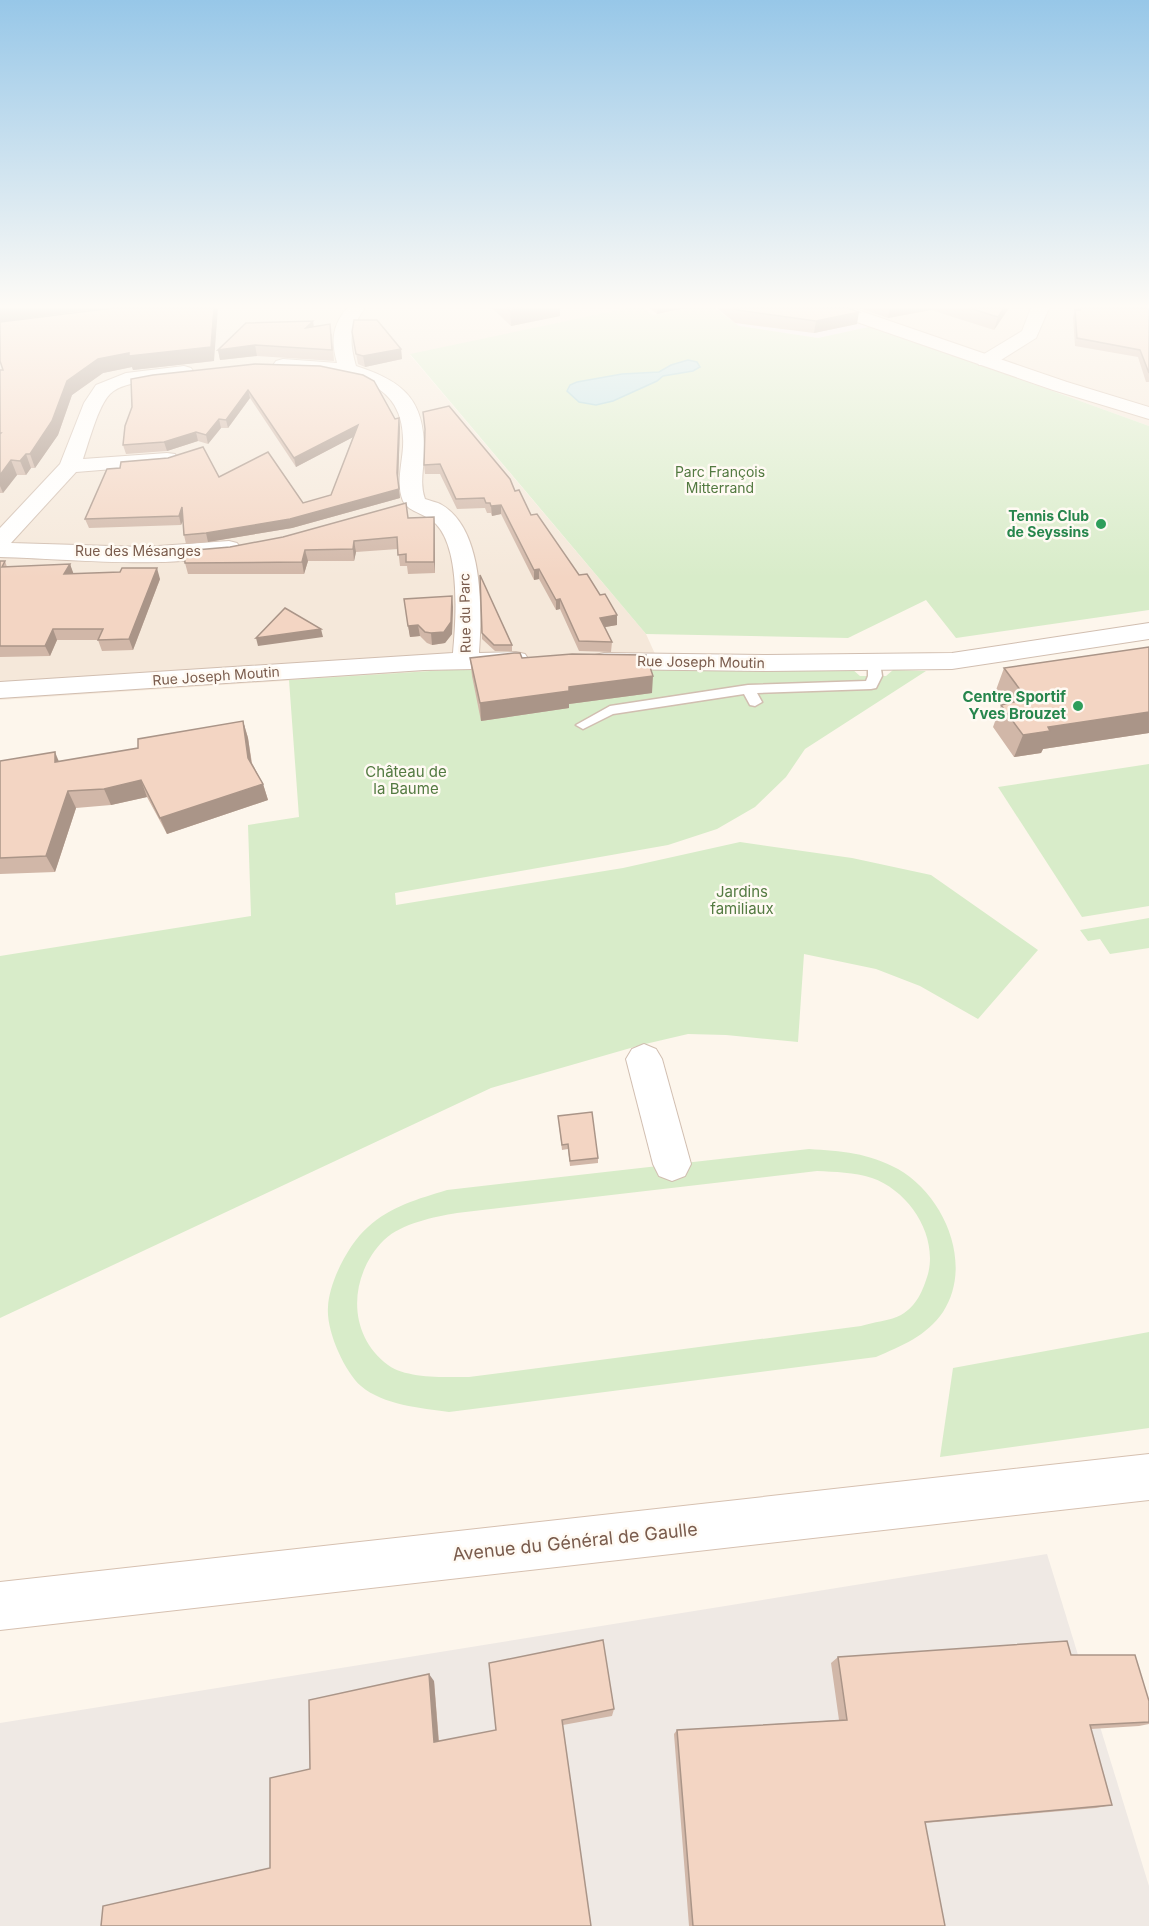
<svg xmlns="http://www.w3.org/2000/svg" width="1149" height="1926" font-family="Inter,sans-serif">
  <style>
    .residential { fill: #f5e8da }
    .industrial { fill: #efe9e4 }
    .education { fill: #f3e8fa }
    .green { fill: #d8ecc9; fill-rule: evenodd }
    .water { fill: #bfe3e8; stroke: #a5d3da; stroke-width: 1.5 }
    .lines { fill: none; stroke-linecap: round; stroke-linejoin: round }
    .lane-casing { stroke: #d1beb0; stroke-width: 3 }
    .street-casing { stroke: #d1beb0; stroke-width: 2 }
    .secondary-casing { stroke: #d6c0b0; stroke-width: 2 }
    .lane { fill: #fff; fill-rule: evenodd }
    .street { fill: #fff; fill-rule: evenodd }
    .secondary { fill: #fff; fill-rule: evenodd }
    .wall { fill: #d1b7a8 }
    .shaded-wall { fill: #aa9588 }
    .building { fill: #f3d5c3; stroke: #aa9588; stroke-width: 1.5 }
    .leisure-dot { fill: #2e9e5b; stroke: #fffaf3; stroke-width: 2 }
    .labels { text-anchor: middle; stroke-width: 5; stroke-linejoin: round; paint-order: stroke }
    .far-park-label { font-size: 14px; fill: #537a41; stroke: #fffaf3 }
    .far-leisure-label { font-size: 14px; font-weight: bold; fill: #27864d; stroke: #fffaf3; text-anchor: end }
    .far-street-label { font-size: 14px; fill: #7a5c4d; stroke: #fffaf3 }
    .leisure-label { font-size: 15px; font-weight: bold; fill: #27864d; stroke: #fffaf3; text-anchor: end }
    .park-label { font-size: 15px; fill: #537a41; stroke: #fffaf3 }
    .near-street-label { font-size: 18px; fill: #7a5c4d; stroke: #fffaf3 }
  </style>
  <rect width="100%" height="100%" fill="#fdf6ec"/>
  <g class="residential">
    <polygon points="0,308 638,308 410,355 646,634 665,676 446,670 0,700"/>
    <polygon points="824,308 1149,308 1149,426 873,326"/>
  </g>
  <polygon class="industrial" points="1047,1554 1149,1886 1149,1926 0,1926 0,1723"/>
  <polygon class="education" points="714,308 826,308 873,326 818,338 738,326"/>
  <g class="green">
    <polygon points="628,308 644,308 653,315 687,308 715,308 739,326 818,338 873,326 1149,426 1149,610 956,638 926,600 848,638 646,634 410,354"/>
    <polygon points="852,669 860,676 886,676 893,670 926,671 805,749 786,777 755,807 717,829 668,845 395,893 396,905 623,868 740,842 852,858 931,875 1038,950 978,1019 920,986 876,969 804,954 798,1042 726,1035 688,1034 641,1045 491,1088 0,1318 0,956 251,916 248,825 299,817 289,680 446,670"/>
    <polygon points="1149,764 1149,906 1082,917 998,787"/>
    <polygon points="1149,918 1149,948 1110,954 1100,939 1088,941 1080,930"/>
    <path d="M809,1149C841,1151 869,1153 898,1169C944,1195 974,1264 943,1312C927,1336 901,1346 876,1357L449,1412C421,1408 383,1405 361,1386C344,1371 326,1330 328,1307C329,1282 349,1243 368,1227C391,1206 418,1199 447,1190ZM817,1171C835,1172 854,1172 872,1178C909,1191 938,1235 928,1274C923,1290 917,1306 901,1315C890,1321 873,1322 861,1326L469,1377C446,1377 407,1379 388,1365C346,1334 349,1275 384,1240C402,1223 434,1217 457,1213Z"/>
    <polygon points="1149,1332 1149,1428 940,1457 953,1368"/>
  </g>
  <polygon class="water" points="688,360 697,362 700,367 693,371 663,376 657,381 613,401 596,405 579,402 567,391 570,385 577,382 622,374 659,372 671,365"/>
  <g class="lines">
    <g class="lane-casing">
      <polygon id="lane" points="874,658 880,662 882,676 876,688 871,689 757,693 762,702 755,706 750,705 744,694 613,714 583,729 576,725 610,706 748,685 866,681 868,676 868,662"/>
    </g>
    <g class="street-casing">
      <g id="street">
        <path d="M347,308H365C349,330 349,340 356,366C407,382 426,403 424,457C423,472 420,485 425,499C430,501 437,502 442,505C484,530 482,611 479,653L516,652L525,654L529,660L525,666L516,668L424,670L0,698V682L453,653C456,620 461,550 436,524C427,514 408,512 403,501C396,485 402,464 403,447C407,372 338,374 283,371L276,369L273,365L276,361L283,359L337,363C331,341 332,326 347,308Z"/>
        <polygon points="1031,308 1049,308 1036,338 993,365 979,365 977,361 979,357 1022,331"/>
        <path d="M184,366L191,368L194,372L191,376C169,381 126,378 110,394C98,406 89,442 83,459L167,453L175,454L178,459L175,464L76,472L11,543L144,547L229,541L237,543L241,548L237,553C168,570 72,559 0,557V528L60,464L84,403L96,385L126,373Z"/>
        <polygon points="1149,623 1149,639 952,669 767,671 604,669 595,667 591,661 595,655 604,653 767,655 952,653"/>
        <polygon points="644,1044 656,1049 662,1059 691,1164 685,1176 672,1181 659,1176 653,1164 626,1059 632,1049"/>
      </g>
    </g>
    <g class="secondary-casing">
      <g id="secondary">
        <polygon points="825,308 852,308 1067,382 1149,407 1149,419 1053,390 828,312"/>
        <polygon points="1149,1454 1149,1500 0,1630 0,1582"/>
      </g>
    </g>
    <use href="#lane" class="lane"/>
    <use href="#street" class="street"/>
    <use href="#secondary" class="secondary"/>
  </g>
  <g class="wall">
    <polygon points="492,308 560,308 560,316 511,326"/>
    <polygon points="650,308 685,308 657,314"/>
    <polygon points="717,308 848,308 857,324 814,333 735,323"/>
    <polygon points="859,308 1009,308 994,330 931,310 888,318"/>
    <polygon points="1077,308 1149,308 1149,382 1146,382 1138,357 1075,346 1073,317 1075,310 1077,310"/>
    <polygon points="313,321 314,327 332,334 334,361 257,356 220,360 218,350"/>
    <polygon points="352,332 401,349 402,359 365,367 358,364"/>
    <polygon points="214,361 133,370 132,367 103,373 72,395 58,435 35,468 31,468 26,475 17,475 3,493 0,493 0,370"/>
    <polygon points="255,364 400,427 398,482 400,498 292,528 208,542 186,544 184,535 183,521 181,525 89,528 85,519 219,477 303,503 331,495 353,437 296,467 250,398 228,428 221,428 208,444 198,441 167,451 126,454 123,445"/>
    <polygon points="425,431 515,491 531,515 617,625 605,627 612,642 611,652 579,651 560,609 556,610 539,579 534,580 501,514 492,516 491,513 487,513 485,508 457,509 440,474 425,474 424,465"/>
    <polygon points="408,518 435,528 435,573 408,574 407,566 400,566 398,549 356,552 354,561 308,561 304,574 188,574 185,563 230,547"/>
    <polygon points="0,561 5,561 7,567 70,564 73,574 160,579 133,650 102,651 98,640 57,640 50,656 0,657"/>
    <polygon points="480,575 512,645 512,651 495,651 482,639"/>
    <polygon points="404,599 453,607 452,634 445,643 432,645 427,643 420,636 410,637"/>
    <polygon points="1149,647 1149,733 1043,749 1041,753 1014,757 993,727 1001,705 1006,704 996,690 1004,668"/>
    <polygon points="470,658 522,658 652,693 569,704 569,708 481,721 472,676"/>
    <polygon points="243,721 248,738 252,763 263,784 268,800 167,834 147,797 111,805 76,808 55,872 0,874 0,761 59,762 138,748"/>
    <polygon points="558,1116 598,1158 598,1163 570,1166 568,1149 562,1150"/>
    <polygon points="1071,1655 1149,1701 1149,1724 1139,1726 1091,1729 1112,1805 1096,1808 925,1823 945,1926 689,1926 674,1734 677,1730 839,1720 831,1663 838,1657"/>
    <polygon points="434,1681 439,1741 614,1709 612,1716 563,1725 270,1868 310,1769"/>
  </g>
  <g class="shaded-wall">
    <polygon points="0,308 104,308 0,322"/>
    <polygon points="214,308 218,308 214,361 133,370 132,367 103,373 72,395 58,435 35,468 30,454 67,381 98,359"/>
    <polygon points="525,308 560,308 560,316 511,326 510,311"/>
    <polygon points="657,308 685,308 657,314"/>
    <polygon points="890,308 932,308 931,310 888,318"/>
    <polygon points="1004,308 1009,308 994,330 998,317"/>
    <polygon points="859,312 857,324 814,333 816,321"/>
    <polygon points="313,321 314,331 306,328"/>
    <polygon points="255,345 257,356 220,360 218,350"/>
    <polygon points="401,349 402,359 365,367 363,356"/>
    <polygon points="248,390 250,398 228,428 226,420"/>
    <polygon points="399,418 400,427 398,482 397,473"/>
    <polygon points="219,419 221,428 208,444 206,435"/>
    <polygon points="358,425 359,434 296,467 294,458"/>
    <polygon points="196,432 198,441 167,451 164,442"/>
    <polygon points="26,454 31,468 26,475 20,461"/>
    <polygon points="11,460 17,475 3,493 0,486 0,475"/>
    <polygon points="399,489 400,498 292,528 208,542 206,533"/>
    <polygon points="501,505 501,514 492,516 491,506"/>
    <polygon points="182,507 185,516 181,525 179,516"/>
    <polygon points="434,517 435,528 435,573 434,562"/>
    <polygon points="354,541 356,552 354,561 353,549"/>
    <polygon points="305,550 308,561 304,574 302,562"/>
    <polygon points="70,564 74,575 64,574"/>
    <polygon points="157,568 160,579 133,650 129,639"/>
    <polygon points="539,569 539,579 534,580 534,570"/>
    <polygon points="452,596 453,607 452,634 445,643 432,645 431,633"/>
    <polygon points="560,599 560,609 556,610 556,600"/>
    <polygon points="617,615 617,625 600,628 600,618"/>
    <polygon points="418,625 420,636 410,637 408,626"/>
    <polygon points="53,629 57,640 50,656 45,646"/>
    <polygon points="321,629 323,637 258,646 256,638"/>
    <polygon points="653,676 652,693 569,704 569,708 481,721 480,703 569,687"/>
    <polygon points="1149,712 1149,733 1043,749 1041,753 1014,757 1023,735 1048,727"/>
    <polygon points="243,721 248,738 253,774 248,758"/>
    <polygon points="55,752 62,769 55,762"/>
    <polygon points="141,780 147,797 111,805 104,789"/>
    <polygon points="263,784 268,800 167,834 160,818"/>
    <polygon points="68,791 76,808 55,872 46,856"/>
    <polygon points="429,1674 434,1681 439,1747 434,1742"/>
  </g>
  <g class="building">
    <polygon points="113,308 214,308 211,347 129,356 129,353 98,359 67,381 52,421 30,454 26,454 20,461 11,460 0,475 0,434 1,433 0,433 0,370 3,370 0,361 0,322"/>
    <polygon points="507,308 525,308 510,311"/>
    <polygon points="734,308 848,308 859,312 816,321 737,310"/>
    <polygon points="969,308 1004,308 998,317"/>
    <polygon points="1080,308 1149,308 1149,373 1140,350 1077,338 1075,310 1080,310"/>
    <polygon points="354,320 377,320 401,349 363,356 356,354 352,332"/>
    <polygon points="313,321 306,328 330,324 332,350 255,345 218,350 246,323"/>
    <polygon points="255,364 320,366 363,375 374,381 395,419 399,418 397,473 399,489 290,519 206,533 184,535 182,507 179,516 85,519 107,469 120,468 121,462 168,458 203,447 219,477 268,452 303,503 331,495 358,425 294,458 248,390 226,420 219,419 206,435 196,432 164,442 123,445 125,426 132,407 131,379 153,375"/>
    <polygon points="449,406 510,479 515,491 519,490 531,515 537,514 579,575 587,574 600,595 605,594 617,615 600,618 612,642 579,641 560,599 556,600 539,569 534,570 501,505 491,506 490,503 486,503 484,498 456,499 440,464 424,465 425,429 423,412"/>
    <polygon points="406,503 408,518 434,517 434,562 406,562 406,554 398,555 397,537 354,541 353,549 305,550 302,562 185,563 184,551 230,547 283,537"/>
    <polygon points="0,561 5,561 2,567 70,564 64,574 120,572 122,568 157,568 129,639 98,640 103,629 53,629 45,646 0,646"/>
    <polygon points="480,575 512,645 494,645 482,633"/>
    <polygon points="452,596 451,622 444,632 431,633 425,632 418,625 408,626 404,599"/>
    <polygon points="285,608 321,629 256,638"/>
    <polygon points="1149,647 1149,712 1048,727 1050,731 1023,735 1001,705 1027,699 1004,668"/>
    <polygon points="514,653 520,653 522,658 572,654 646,655 653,676 569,687 569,691 480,703 470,658"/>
    <polygon points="243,721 248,758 263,784 160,818 141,780 104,789 68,791 46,856 0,858 0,761 55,752 55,762 138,748 138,739"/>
    <polygon points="592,1112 598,1158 570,1161 568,1144 562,1145 558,1116"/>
    <polygon points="603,1640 614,1709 562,1720 591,1926 101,1926 103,1906 270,1868 270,1778 310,1769 309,1700 429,1674 434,1742 496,1730 489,1663"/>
    <polygon points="1067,1641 1071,1655 1135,1655 1149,1701 1149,1722 1090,1725 1112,1805 925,1822 945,1926 693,1926 677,1730 847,1720 838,1657"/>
  </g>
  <linearGradient id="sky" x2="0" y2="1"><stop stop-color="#97c7e8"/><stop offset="0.53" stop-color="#fefbf6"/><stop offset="1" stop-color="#fefbf6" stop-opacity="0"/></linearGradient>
  <rect width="1149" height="578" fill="url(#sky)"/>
  <g class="leisure-dot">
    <circle cx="1101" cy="524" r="6"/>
    <circle cx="1078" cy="706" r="6"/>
  </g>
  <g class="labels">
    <g class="far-park-label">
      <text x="720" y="477">Parc François<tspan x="720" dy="16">Mitterrand</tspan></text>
    </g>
    <g class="far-leisure-label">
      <text x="1089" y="521">Tennis Club<tspan x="1089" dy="16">de Seyssins</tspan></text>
    </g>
    <g class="far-street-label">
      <text x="138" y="556">Rue des Mésanges</text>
      <text transform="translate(465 613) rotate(-91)" y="5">Rue du Parc</text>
      <text transform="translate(701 662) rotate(1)" y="5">Rue Joseph Moutin</text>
      <text transform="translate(216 676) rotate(-4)" y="5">Rue Joseph Moutin</text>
    </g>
    <g class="leisure-label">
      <text x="1066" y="702">Centre Sportif<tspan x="1066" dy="17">Yves Brouzet</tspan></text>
    </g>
    <g class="park-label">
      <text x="406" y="777">Château de<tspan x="406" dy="17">la Baume</tspan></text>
      <text x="742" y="897">Jardins<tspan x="742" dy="17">familiaux</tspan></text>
    </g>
    <g class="near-street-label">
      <text transform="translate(575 1542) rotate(-6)" y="6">Avenue du Général de Gaulle</text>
    </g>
  </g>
</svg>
